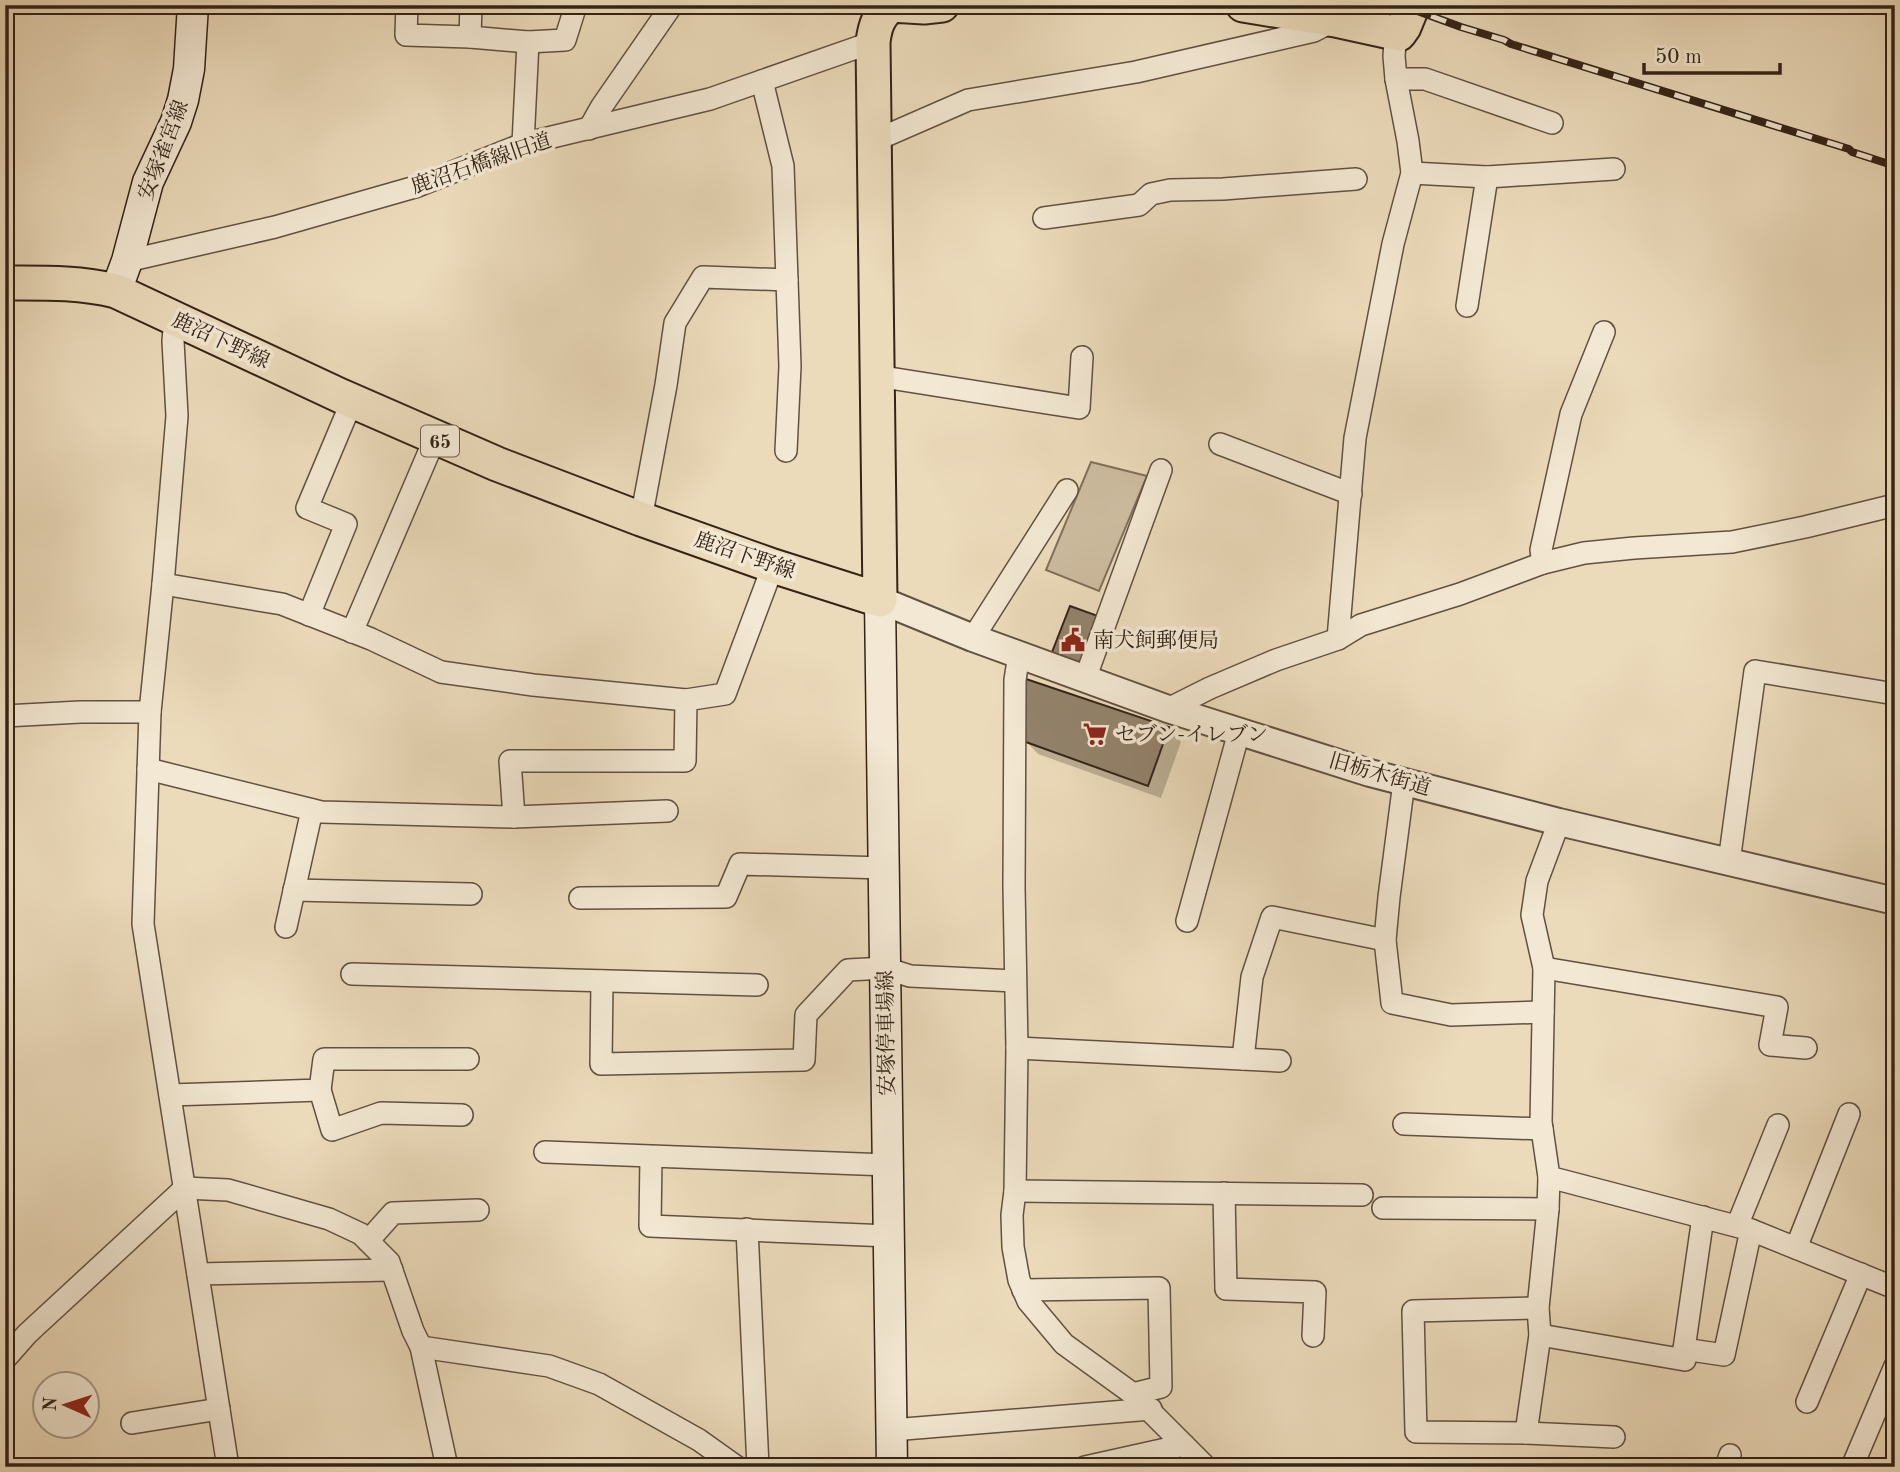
<svg xmlns="http://www.w3.org/2000/svg" width="1900" height="1472" font-family="'Old Standard TT','Noto Serif JP',serif">
  <style>
    .green { fill: #cdbc9f; stroke: #80705c; stroke-width: 2 }
    .shadow { fill: #0003 }
    .building { fill: #93836d; stroke: #332318; stroke-width: 2 }
    .lines { fill: none; stroke-linecap: round; stroke-linejoin: round }
    .minor-casing { stroke: #615141; stroke-width: 24 }
    .tertiary-casing { stroke: #615141; stroke-width: 30 }
    .secondary-casing { stroke: #332318; stroke-width: 33 }
    .primary-casing { stroke: #332318; stroke-width: 37 }
    .minor { stroke: #f3e8d3; stroke-width: 21 }
    .tertiary { stroke: #f3e8d3; stroke-width: 26 }
    .secondary { stroke: #f3e8d3; stroke-width: 30 }
    .primary { stroke: #ecdbbb; stroke-width: 33 }
    .rail-casing { stroke: #332318; stroke-width: 8 }
    .rail { stroke: #f3e8d3; stroke-width: 5; stroke-dasharray: 16; stroke-linecap: butt }
    .labels { text-anchor: middle; stroke-width: 7; stroke-linejoin: round; paint-order: stroke }
    .shield { fill: #f3e8d3; stroke: #6d5e50; stroke-width: 2 }
    .shield-label { font-size: 19px; font-weight: bold; fill: #332318 }
    .street-label { font-size: 21px; fill: #332318; stroke: #f3e8d3 }
    .poi-label { font-size: 21px; fill: #332318; stroke: #f3e8d3; text-anchor: start }
  </style>
  <rect width="100%" height="100%" fill="#ecdbbb"/>
  <filter id="stains"><feTurbulence type="fractalNoise" baseFrequency=".00286" numOctaves="4"/><feColorMatrix values="0 0 0 0 .2 0 0 0 0 .09 0 0 0 0 .02 0 0 0 .5 -.17"/></filter>
  <radialGradient id="worn" r=".72"><stop offset=".6" stop-color="#630" stop-opacity="0"/><stop offset="1" stop-color="#630" stop-opacity=".3"/></radialGradient>
  <polygon class="green" points="1091,462 1147,476 1099,591 1046,570"/>
  <polygon class="shadow" points="1168,729 1181,742 1161,798 1038,754 1025,740"/>
  <g class="building">
    <polygon points="1070,606 1098,616 1076,674 1047,665"/>
    <polygon points="1023,678 1169,727 1148,786 1023,741"/>
  </g>
  <g class="lines">
    <g class="minor-casing">
      <g id="minor">
        <polyline points="407,5 406,35 470,37"/>
        <polyline points="471,5 470,37 528,42 565,40 576,5"/>
        <polyline points="1396,79 1425,79 1552,123"/>
        <polyline points="762,81 783,166 790,366 786,451"/>
        <polyline points="589,129 602,106 672,5"/>
        <polyline points="874,141 968,100 1136,72 1314,31 1333,21"/>
        <polyline points="523,144 528,42"/>
        <polyline points="1412,173 1487,177 1614,169"/>
        <polyline points="1044,218 1139,205 1151,194 1170,190 1223,189 1356,179"/>
        <polyline points="127,261 275,227 415,187 523,144 710,99 873,42"/>
        <polyline points="1467,306 1487,177"/>
        <polyline points="175,318 173,341 177,416 163,584 150,712 143,924 228,1467"/>
        <polyline points="877,376 1079,408 1082,357"/>
        <polyline points="1220,444 1351,494"/>
        <polyline points="641,519 666,385 675,323 703,277 787,280"/>
        <polyline points="1543,563 1541,550 1571,414 1604,332"/>
        <polyline points="163,584 282,604 371,639 441,672 533,685 686,700"/>
        <polyline points="309,615 346,524 307,508 352,401"/>
        <polyline points="352,632 435,438"/>
        <polyline points="973,638 1067,490"/>
        <polyline points="1338,639 1355,438 1393,244 1412,173 1408,141 1396,79 1394,56 1395,43 1399,34"/>
        <polyline points="1019,654 1015,680 1014,887 1017,1048 1015,1191 1012,1215 1013,1247 1019,1280 1028,1301 1064,1344 1133,1394 1206,1467"/>
        <polyline points="1085,679 1161,470"/>
        <polyline points="1168,709 1210,688 1276,660 1338,639 1361,625 1460,594 1543,563 1584,553 1634,548 1732,542 1805,527 1895,505"/>
        <polyline points="5,716 80,712 150,712"/>
        <polyline points="148,769 321,812 514,817 510,761 685,761 686,700 725,694 773,566"/>
        <polyline points="1404,782 1389,897 1385,940 1392,1003 1451,1015 1543,1012"/>
        <polyline points="514,817 667,811"/>
        <polyline points="1559,822 1537,881 1532,915 1544,968 1541,1122 1549,1177 1751,1230 1895,1288"/>
        <polyline points="1729,862 1755,671 1895,694"/>
        <polyline points="294,890 471,894"/>
        <polyline points="580,898 726,897 740,864 884,868"/>
        <polyline points="1187,921 1239,732"/>
        <polyline points="286,927 312,810"/>
        <polyline points="1544,968 1777,1007 1770,1045 1806,1048"/>
        <polyline points="352,974 757,985"/>
        <polyline points="602,981 601,1064 804,1060 806,1015 848,970 885,968 910,976 1015,981"/>
        <polyline points="1017,1048 1280,1061"/>
        <polyline points="1243,1059 1252,977 1272,917 1385,940"/>
        <polyline points="320,1090 332,1130 381,1113 462,1115"/>
        <polyline points="170,1095 320,1090 324,1059 468,1059"/>
        <polyline points="1404,1124 1542,1129"/>
        <polyline points="545,1152 888,1165"/>
        <polyline points="651,1157 650,1226 889,1236"/>
        <polyline points="1015,1191 1362,1195"/>
        <polyline points="1224,1193 1226,1289 1315,1292 1313,1336"/>
        <polyline points="1383,1208 1548,1209"/>
        <polyline points="1737,1226 1778,1125"/>
        <polyline points="747,1229 758,1467"/>
        <polyline points="368,1241 393,1213 478,1210"/>
        <polyline points="1796,1248 1849,1114"/>
        <polyline points="198,1274 392,1270"/>
        <polyline points="1023,1290 1159,1288 1161,1387 1133,1394"/>
        <polyline points="1538,1308 1413,1311 1416,1432 1526,1433 1614,1437"/>
        <polyline points="1540,1335 1685,1360 1684,1349 1703,1217"/>
        <polyline points="421,1347 549,1366 599,1384 699,1440 737,1467"/>
        <polyline points="1684,1349 1724,1355 1751,1230"/>
        <polyline points="5,1359 27,1334 185,1188 228,1190 329,1219 361,1234 389,1262 413,1331 421,1347 447,1467"/>
        <polyline points="1807,1402 1861,1274"/>
        <polyline points="132,1423 219,1409"/>
        <polyline points="892,1430 1151,1409"/>
        <polyline points="1526,1433 1540,1335 1538,1308 1548,1209 1549,1177"/>
        <polyline points="1085,1467 1184,1445"/>
        <polyline points="1726,1467 1730,1455"/>
        <polyline points="1852,1467 1895,1366"/>
      </g>
    </g>
    <g class="tertiary-casing">
      <polyline id="tertiary" points="880,600 973,638 1168,709 1370,773 1559,822 1895,901"/>
    </g>
    <g class="secondary-casing">
      <g id="secondary">
        <polyline points="116,291 127,261 148,182 176,122 183,100 189,69 193,5"/>
        <polyline points="880,600 892,1467"/>
      </g>
    </g>
    <g class="primary-casing">
      <g id="primary">
        <polyline points="1243,5 1335,20 1399,34 1404,27 1413,5"/>
        <path d="M5,283C45,283 78,282 116,291L341,396L497,464L641,519L773,566L880,600L873,42C875,26 878,17 891,5L924,7L942,5"/>
      </g>
    </g>
    <use href="#minor" class="minor"/>
    <use href="#tertiary" class="tertiary"/>
    <use href="#secondary" class="secondary"/>
    <use href="#primary" class="primary"/>
    <g class="rail-casing">
      <polyline id="rail" points="1401,5 1461,27 1504,40 1511,44 1817,139 1849,149 1852,152 1895,166"/>
    </g>
    <use href="#rail" class="rail"/>
  </g>
  <defs>
    <g id="civic-bare" transform="scale(1.89)"><path d="M-.6-6.5H3V-4.5H.6V-3L4-1V1h2V6H-6V1h2V-1L-.6-3ZM-1.2 2.5V6h2.4V2.5Z" fill="#8f2418" stroke="#f3e8d3" stroke-width="2.5" paint-order="stroke"/></g>
    <g id="supermarket-bare" transform="scale(1.89)"><path d="M-6-5.5h2.5l.6 2H6L4.5 2H-2.5L-4.4-4H-6ZM-1.5 3.2a1.3 1.3 0 1 0 .1 0ZM3 3.2a1.3 1.3 0 1 0 .1 0Z" fill="#8f2418" stroke="#f3e8d3" stroke-width="2.5" paint-order="stroke"/></g>
  </defs>
  <g fill-rule="evenodd">
    <use href="#civic-bare" x="1073" y="640"/>
    <use href="#supermarket-bare" x="1095" y="734"/>
  </g>
  <g class="labels">
    <rect class="shield" x="421" y="425.5" width="38" height="31" rx="5"/>
    <g class="shield-label">
      <text x="440" y="448">65</text>
    </g>
    <g class="street-label">
      <text transform="translate(163 150) rotate(-69)" y="7">安塚雀宮線</text>
      <text transform="translate(481 163) rotate(-19)" y="7">鹿沼石橋線旧道</text>
      <text transform="translate(221 340) rotate(25)" y="7">鹿沼下野線</text>
      <text transform="translate(745 555) rotate(19)" y="7">鹿沼下野線</text>
      <text transform="translate(1380 774) rotate(16)" y="7">旧栃木街道</text>
      <text transform="translate(886 1033) rotate(-91)" y="7">安塚停車場線</text>
    </g>
    <g class="poi-label">
      <text x="1093" y="647">南犬飼郵便局</text>
      <text x="1115" y="741">セブン-イレブン</text>
    </g>
  </g>
  <rect width="1900" height="1472" fill="none" stroke="#ecdbbb" stroke-width="28"/>
  <rect x="7" y="7" width="1886" height="1458" fill="none" stroke="#332318" stroke-width="3.5"/>
  <rect x="14" y="14" width="1872" height="1444" fill="none" stroke="#332318" stroke-width="2"/>
  <g transform="translate(66 1405) rotate(273)"><circle r="33" fill="#f3e8d3" stroke="#a69988" stroke-width="2"/>
  <path d="M0-5L12 26L0 18L-12 26Z" fill="#8f2418"/>
  <text y="-10" font-size="19" font-weight="bold" text-anchor="middle" fill="#332318">N</text>
  </g>
  <path d="M1644 63v10h136v-10" fill="none" stroke="#332318" stroke-width="3.5"/>
  <text x="1655" y="63" font-size="21" fill="#332318" stroke="#f3e8d3" stroke-width="5" paint-order="stroke">50 m</text>
  <rect width="100%" height="100%" filter="url(#stains)"/>
  <rect width="100%" height="100%" fill="url(#worn)"/>
</svg>
